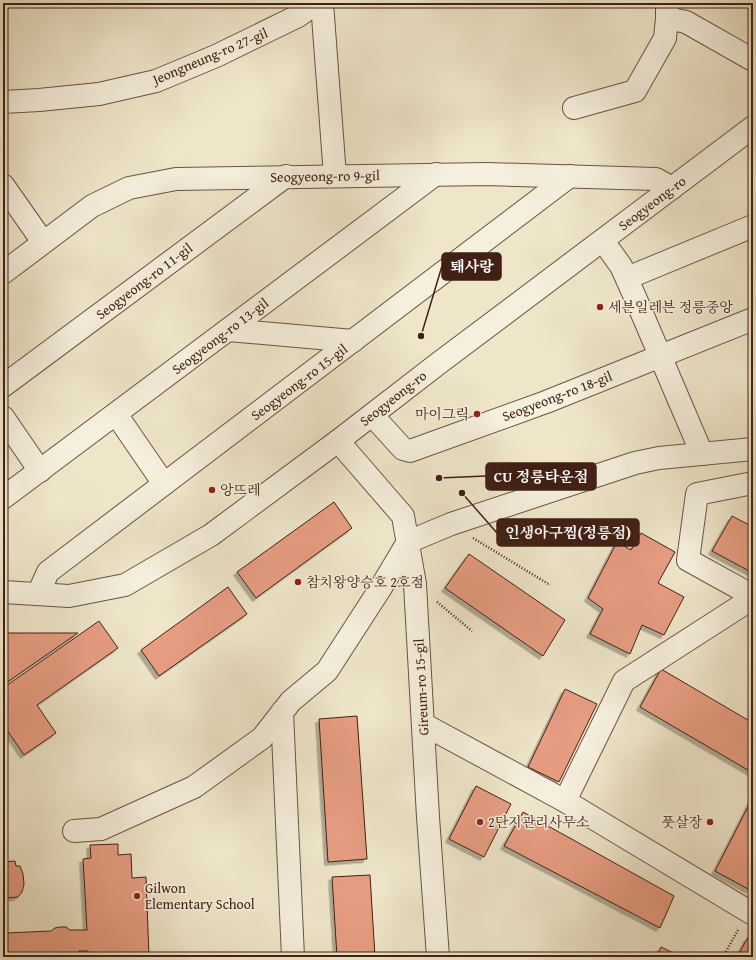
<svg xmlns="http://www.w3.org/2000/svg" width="756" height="960" font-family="'Gentium Book Plus','Noto Serif KR',serif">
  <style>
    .building { fill: #e79d82; stroke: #412015; filter: url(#shadow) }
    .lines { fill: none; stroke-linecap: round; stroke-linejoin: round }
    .minor-casing { stroke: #6c5242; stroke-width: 24 }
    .path { stroke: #412015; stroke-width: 2.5; stroke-dasharray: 1 2; stroke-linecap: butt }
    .minor { stroke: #f5efdd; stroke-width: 22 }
    .poi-dot { fill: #8f2418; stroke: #f5efdd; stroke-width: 1.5 }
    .labels { text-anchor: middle; stroke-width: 3; stroke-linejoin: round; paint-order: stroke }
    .street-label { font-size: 14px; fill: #412015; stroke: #f5efdd }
    .poi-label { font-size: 14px; fill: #412015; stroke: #f5efdd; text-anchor: start }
    .leader { fill: none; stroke: #412015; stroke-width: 1.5 }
    .callout-dot { fill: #412015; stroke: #f5efdd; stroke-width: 1.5 }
    .callout { fill: #412015; stroke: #412015; stroke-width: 1.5 }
    .callout-label { font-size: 15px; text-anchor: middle; font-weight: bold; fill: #fff }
  </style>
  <defs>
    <filter id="shadow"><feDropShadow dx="-3.5" dy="3.5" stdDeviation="0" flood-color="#0004"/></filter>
  </defs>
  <rect width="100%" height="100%" fill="#efe6ca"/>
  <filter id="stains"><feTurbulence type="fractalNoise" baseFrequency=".005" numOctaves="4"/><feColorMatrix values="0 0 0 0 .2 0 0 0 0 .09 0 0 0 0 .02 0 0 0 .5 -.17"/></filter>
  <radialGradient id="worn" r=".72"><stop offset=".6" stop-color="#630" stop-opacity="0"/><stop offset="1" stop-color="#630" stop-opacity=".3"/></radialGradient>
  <g class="building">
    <polygon points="334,502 352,528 256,598 237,572"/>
    <polygon points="732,516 753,527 753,573 712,551"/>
    <polygon points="641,533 675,552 658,583 684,597 664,635 642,625 630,654 590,634 603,609 588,598 617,542 631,550"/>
    <polygon points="469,554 565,620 543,656 445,588"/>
    <polygon points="228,587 247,614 159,676 141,650"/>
    <polygon points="99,621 118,648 37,705 56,733 24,755 3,724 3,688"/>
    <polygon points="3,633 78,633 3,685"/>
    <polygon points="661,669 753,723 753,773 640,707"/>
    <polygon points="565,689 597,704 559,782 528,767"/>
    <polygon points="357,716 367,859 328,862 319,719"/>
    <polygon points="476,786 511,804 484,857 449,839"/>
    <polygon points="752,799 753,800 753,884 750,890 715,871"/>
    <polygon points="523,812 674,896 660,928 504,846"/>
    <polygon points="118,844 118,855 131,854 132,878 146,877 149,957 88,957 88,951 79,951 80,957 3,957 3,862 15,861 16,866 20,866 23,874 24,884 22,892 18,897 5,898 6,933 51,931 55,928 60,927 66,927 70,930 87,930 83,859 91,858 90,845"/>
    <polygon points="370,875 375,957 337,957 332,877"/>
    <polygon points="748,937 753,940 753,957 737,957"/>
    <polygon points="661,947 682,957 656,957"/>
  </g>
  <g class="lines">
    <g class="minor-casing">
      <g id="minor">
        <polyline points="322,3 335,176"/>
        <polyline points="667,18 686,22 753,60"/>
        <polyline points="3,102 39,100 99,94 156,81 216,56 298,16 316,3"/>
        <polyline points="574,108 635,91 665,38 667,18 667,3"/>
        <polyline points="3,185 43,242"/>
        <polyline points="603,241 621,266 635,297 702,454"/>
        <polyline points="3,273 92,206 129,188 176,179 487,174 656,179 672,188"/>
        <polyline points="627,278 753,226"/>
        <polyline points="228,330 353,341"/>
        <polyline points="3,386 286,176"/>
        <polyline points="116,414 164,484"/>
        <polyline points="372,415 403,449 410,451 546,402 753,319"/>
        <polyline points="3,417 40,471"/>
        <polyline points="338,441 403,516 415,584 428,817 438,957"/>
        <polyline points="753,483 697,494 688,560 753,596"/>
        <polyline points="3,498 436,174"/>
        <polyline points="3,592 69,596 125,585 211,535 338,441 439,363 753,127"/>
        <polyline points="38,594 48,572 570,176"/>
        <polyline points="282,712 293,957"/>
        <polyline points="423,724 565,801 753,914"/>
        <polyline points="565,801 624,681 753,598"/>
        <polyline points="74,831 101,829 194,787 262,738 291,701 327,671 380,589 408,542 451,524 635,463 659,458 753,449"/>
      </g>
    </g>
    <g class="path">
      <polyline points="473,538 550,585"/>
      <polyline points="437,602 472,631"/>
      <polyline points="723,957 738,930"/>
    </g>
    <use href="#minor" class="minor"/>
  </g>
  <g class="poi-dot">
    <circle cx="600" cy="307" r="4"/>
    <circle cx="477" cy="414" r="4"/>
    <circle cx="212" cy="490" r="4"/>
    <circle cx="298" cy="582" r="4"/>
    <circle cx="480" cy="822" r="4"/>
    <circle cx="710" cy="822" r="4"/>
    <circle cx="137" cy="896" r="4"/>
  </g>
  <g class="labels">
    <g class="street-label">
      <text transform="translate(210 56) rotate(-23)" y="5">Jeongneung-ro 27-gil</text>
      <text transform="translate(325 176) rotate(-1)" y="5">Seogyeong-ro 9-gil</text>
      <text transform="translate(652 203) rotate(-37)" y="5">Seogyeong-ro</text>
      <text transform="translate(144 281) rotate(-37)" y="5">Seogyeong-ro 11-gil</text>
      <text transform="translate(220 336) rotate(-37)" y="5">Seogyeong-ro 13-gil</text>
      <text transform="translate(299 382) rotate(-37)" y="5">Seogyeong-ro 15-gil</text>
      <text transform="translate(557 396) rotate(-21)" y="5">Seogyeong-ro 18-gil</text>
      <text transform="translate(393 398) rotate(-38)" y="5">Seogyeong-ro</text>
      <text transform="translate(421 687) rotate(-93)" y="5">Gireum-ro 15-gil</text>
    </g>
    <g class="poi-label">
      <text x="608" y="312">세븐일레븐 정릉중앙</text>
      <text x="469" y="419" text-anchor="end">마이그릭</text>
      <text x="220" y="495">앙뜨레</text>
      <text x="306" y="587">참치왕양승호 2호점</text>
      <text x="488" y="827">2단지관리사무소</text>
      <text x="702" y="827" text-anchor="end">풋살장</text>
      <text x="145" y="893">Gilwon<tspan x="145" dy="16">Elementary School</tspan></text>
    </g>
  </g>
  <path class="leader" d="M421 336L442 266M439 478L486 476M462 493L497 533"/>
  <g class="callout-dot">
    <circle cx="421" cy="336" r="4"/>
    <circle cx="439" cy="478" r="4"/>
    <circle cx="462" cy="493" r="4"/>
  </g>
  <g class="callout">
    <rect x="442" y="253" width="59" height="27" rx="4"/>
    <rect x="486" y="463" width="110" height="27" rx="4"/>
    <rect x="497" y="519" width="142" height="27" rx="4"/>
  </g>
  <g class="callout-label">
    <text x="472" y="272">퇘사랑</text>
    <text x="541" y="482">CU 정릉타운점</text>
    <text x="568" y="538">인생아구찜(정릉점)</text>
  </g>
  <rect width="756" height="960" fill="none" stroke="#efe6ca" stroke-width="16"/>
  <rect x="4" y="4" width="748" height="952" fill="none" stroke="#412015" stroke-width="2"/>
  <rect x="8" y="8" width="740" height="944" fill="none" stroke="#412015"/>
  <rect width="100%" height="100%" filter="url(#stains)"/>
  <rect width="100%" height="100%" fill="url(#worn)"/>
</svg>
